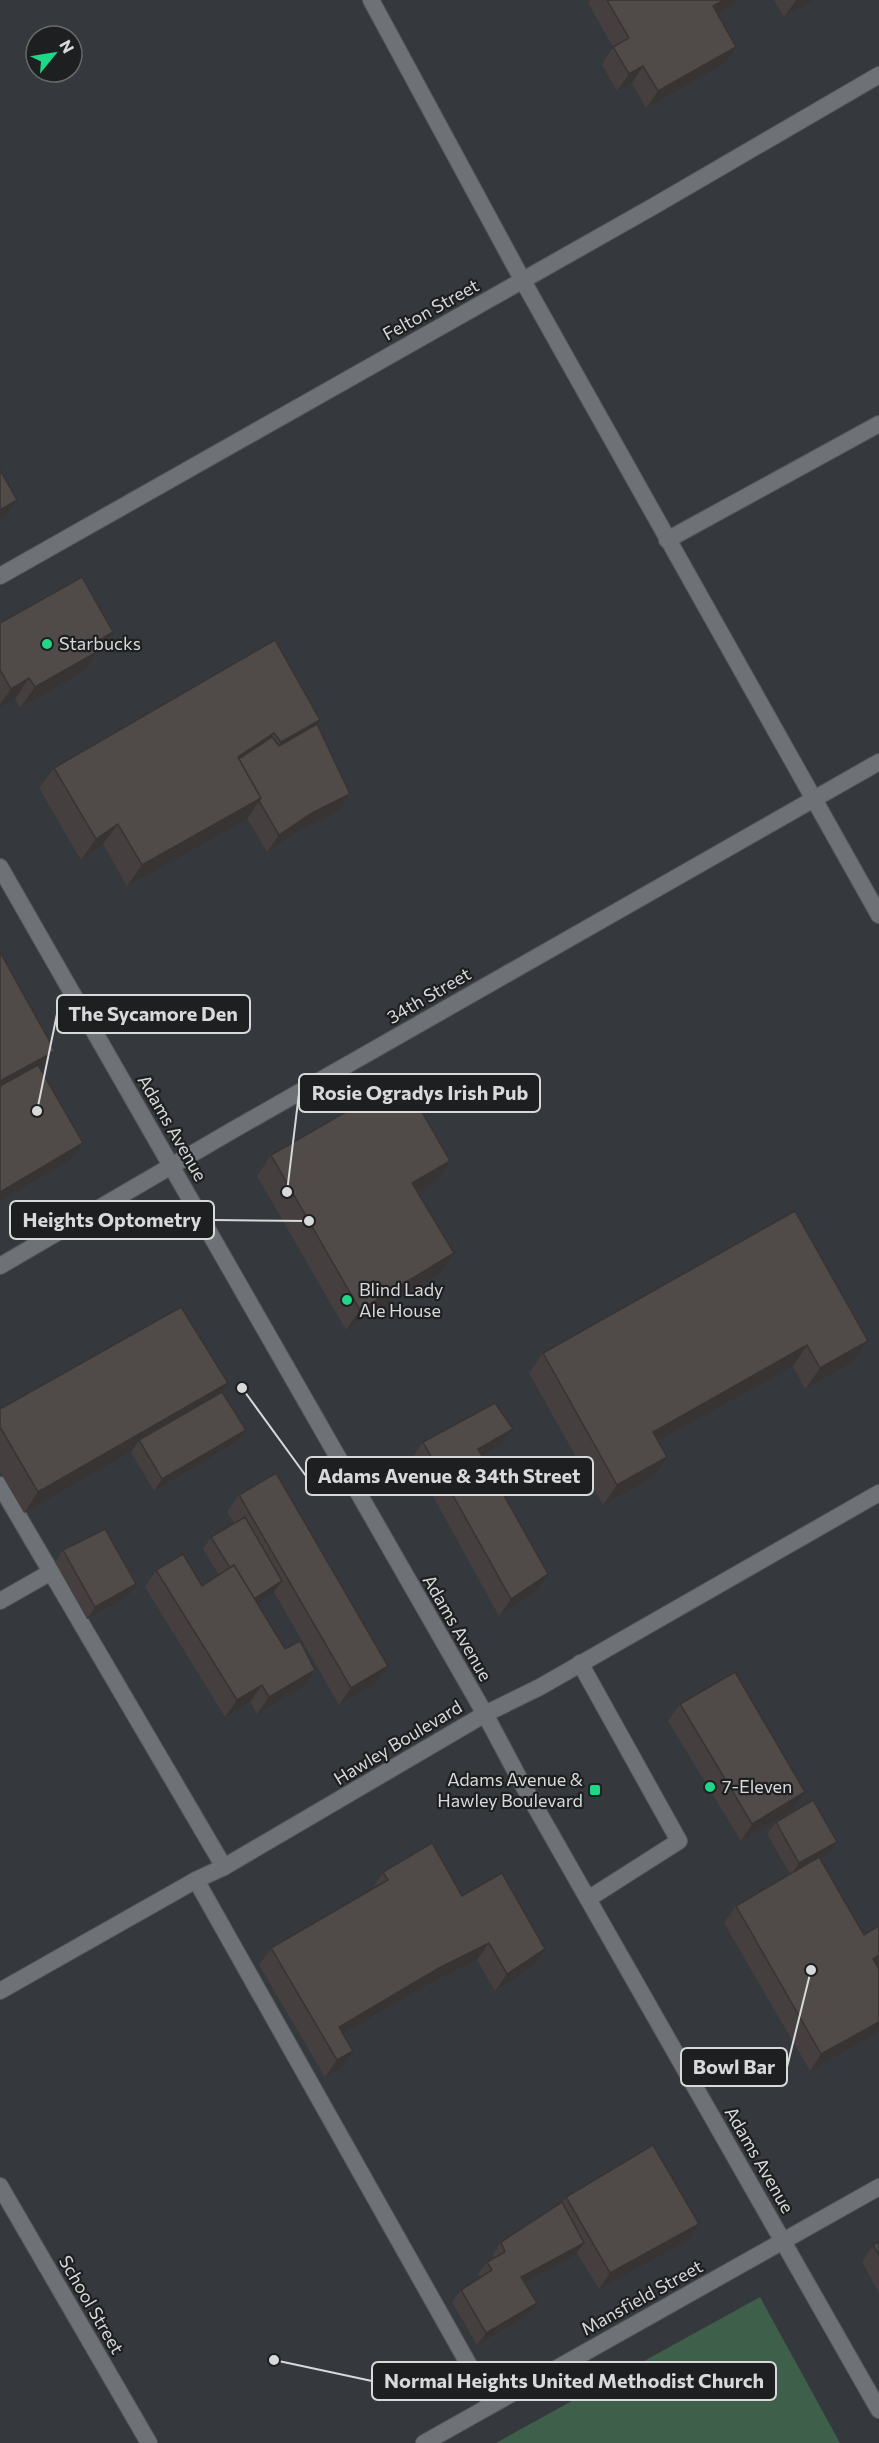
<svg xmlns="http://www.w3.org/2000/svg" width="879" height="2443" font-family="Commissioner,sans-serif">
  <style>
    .green { fill: #3e604a }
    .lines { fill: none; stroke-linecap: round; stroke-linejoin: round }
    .service-casing { stroke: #55575a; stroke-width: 18 }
    .minor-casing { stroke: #55575a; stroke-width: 18 }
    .secondary-casing { stroke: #55575a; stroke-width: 18 }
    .service { stroke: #6e7175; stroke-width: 16 }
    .minor { stroke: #6e7175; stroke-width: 16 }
    .secondary { stroke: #6e7175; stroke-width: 16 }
    .wall { fill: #45403f }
    .shaded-wall { fill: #383433 }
    .building { fill: #504b49; stroke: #383433; stroke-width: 1.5 }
    .poi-dot { fill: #1ed887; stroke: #1e1f21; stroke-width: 2 }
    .labels { text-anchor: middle; stroke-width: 4.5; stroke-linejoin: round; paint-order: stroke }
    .street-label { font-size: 18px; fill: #d7d9db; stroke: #1e1f21 }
    .poi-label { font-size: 18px; fill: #d7d9db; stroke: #1e1f21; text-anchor: start }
    .leader { fill: none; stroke: #d7d9db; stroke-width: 2 }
    .callout-dot { fill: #d7d9db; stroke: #1e1f21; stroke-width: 2 }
    .callout { fill: #1e1f21; stroke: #d7d9db; stroke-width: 2 }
    .callout-label { font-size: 20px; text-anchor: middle; font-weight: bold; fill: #d7d9db }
  </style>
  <rect width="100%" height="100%" fill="#35383c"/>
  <polygon class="green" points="760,2297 840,2443 496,2443"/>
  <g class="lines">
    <g class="service-casing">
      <g id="service">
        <polyline points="371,0 523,281 879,915"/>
        <polyline points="667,540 879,424"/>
        <polyline points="0,1485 224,1867"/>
        <polyline points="0,1601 51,1572"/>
        <polyline points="580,1663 679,1841 588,1899"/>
        <polyline points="196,1880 491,2404"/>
      </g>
    </g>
    <g class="minor-casing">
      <g id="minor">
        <polyline points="0,576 654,206 879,75"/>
        <polyline points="0,1266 233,1130 879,762"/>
        <polyline points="0,1991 196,1880 224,1867 485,1714 540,1687 879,1493"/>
        <polyline points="0,2186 149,2443"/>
        <polyline points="424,2443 879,2187"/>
      </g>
    </g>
    <g class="secondary-casing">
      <polyline id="secondary" points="0,867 485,1714 519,1778 879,2410"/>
    </g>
    <use href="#service" class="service"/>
    <use href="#minor" class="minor"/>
    <use href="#secondary" class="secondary"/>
  </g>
  <g class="wall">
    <polygon points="590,0 737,0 735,4 717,14 724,64 646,108 632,83 617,91 602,64 613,47 588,3"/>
    <polygon points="774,0 814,0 784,17"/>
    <polygon points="0,623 99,653 95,655 83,672 20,708 15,699 0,707"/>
    <polygon points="317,724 339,811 300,830 267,852 247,818 127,886 103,844 81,860 39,788 54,768"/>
    <polygon points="271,1155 436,1182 418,1192 440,1274 346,1330 257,1176"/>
    <polygon points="795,1211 853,1362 805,1389 793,1366 658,1441 652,1478 603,1505 529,1373 543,1353"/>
    <polygon points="222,1392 246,1430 237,1442 154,1491 131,1452 132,1451 24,1513 0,1472 0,1409"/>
    <polygon points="423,1442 501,1445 482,1457 536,1591 499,1616 412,1458"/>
    <polygon points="239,1495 388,1666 376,1683 339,1705 274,1592 257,1603 285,1649 315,1670 303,1687 257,1714 250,1702 225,1717 145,1587 156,1570 202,1586 219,1575 203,1549 211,1537 234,1523 227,1512"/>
    <polygon points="63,1550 128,1596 87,1619 55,1562"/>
    <polygon points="680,1704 793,1809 741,1841 668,1721"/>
    <polygon points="776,1822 829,1854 819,1859 864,1935 879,1926 879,1965 877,1966 879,1969 879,2032 810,2071 724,1923 736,1906 790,1874 767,1834"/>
    <polygon points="383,1872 462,1896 533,1966 495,1991 477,1960 427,1985 343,2034 341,2068 325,2077 259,1965 271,1948 372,1889"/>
    <polygon points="566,2197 687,2241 599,2289 577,2253 575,2255 524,2282 528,2315 477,2345 452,2302 461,2290 480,2277 478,2274 487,2262 494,2258 493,2254 501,2242 562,2202"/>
    <polygon points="879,2242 879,2293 862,2262 873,2245"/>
  </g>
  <g class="shaded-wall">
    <polygon points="724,0 737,0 735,4 701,23 713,6"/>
    <polygon points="796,0 814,0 784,17"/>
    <polygon points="736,47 724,64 646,108 658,91"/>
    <polygon points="643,66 632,83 617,91 629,74"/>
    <polygon points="17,500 5,516 0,520 0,510"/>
    <polygon points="113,632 99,653 95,655 83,672 20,708 35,687 93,644"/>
    <polygon points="29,678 15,699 0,707 0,704 11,689"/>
    <polygon points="320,720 305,740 267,763 281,742"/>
    <polygon points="274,733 260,753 239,767 238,757"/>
    <polygon points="350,794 339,811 300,830 267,852 279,835 312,813"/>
    <polygon points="261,798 247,819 127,886 142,865"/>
    <polygon points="118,824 103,844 81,860 96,839"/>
    <polygon points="55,1051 43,1067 0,1091 0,1081"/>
    <polygon points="83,1143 71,1159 0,1201 0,1192"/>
    <polygon points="450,1161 436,1182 398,1204 412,1183"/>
    <polygon points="454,1253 440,1274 346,1330 360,1310"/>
    <polygon points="868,1341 853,1362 805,1389 820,1368"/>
    <polygon points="807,1345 793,1366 638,1452 653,1432"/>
    <polygon points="228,1383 214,1404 139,1440 132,1451 24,1513 38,1492"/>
    <polygon points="513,1429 501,1445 466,1466 478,1449"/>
    <polygon points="246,1430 237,1442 154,1491 162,1479"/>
    <polygon points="667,1457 652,1478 603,1505 617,1485"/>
    <polygon points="548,1574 536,1591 499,1616 511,1599"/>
    <polygon points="282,1581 273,1593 242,1613 250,1601"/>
    <polygon points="136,1584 128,1596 87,1619 95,1607"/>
    <polygon points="388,1666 376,1683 339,1705 351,1688"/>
    <polygon points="315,1670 303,1687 257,1714 269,1697"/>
    <polygon points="262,1685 250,1702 225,1717 237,1700"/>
    <polygon points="805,1792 793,1809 741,1841 752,1824"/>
    <polygon points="837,1842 829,1854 791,1875 799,1863"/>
    <polygon points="489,1943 477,1960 427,1985 327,2043 339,2027 439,1968"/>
    <polygon points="545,1949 533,1966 495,1991 507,1974"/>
    <polygon points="879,1955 879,1965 861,1976 873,1959"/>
    <polygon points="879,2022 879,2032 810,2071 821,2054"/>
    <polygon points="353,2051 341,2068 325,2077 337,2060"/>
    <polygon points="699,2224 687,2241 599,2289 610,2273"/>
    <polygon points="584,2243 575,2255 512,2289 521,2277"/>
    <polygon points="537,2303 528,2315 477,2345 486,2333"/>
  </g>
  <g class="building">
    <polygon points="607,0 724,0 713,6 736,47 658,91 643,66 629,74 613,47 629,38"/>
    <polygon points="0,470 17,500 0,510"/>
    <polygon points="82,577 113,632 93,644 97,652 35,687 29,678 11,689 0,670 0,623"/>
    <polygon points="275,640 320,720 281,742 274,733 238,757 261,798 142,865 118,824 96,839 54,768"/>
    <polygon points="317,724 350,794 312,813 279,835 259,801 261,798 239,759 272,737 279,746"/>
    <polygon points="0,952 55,1051 0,1081"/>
    <polygon points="38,1065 83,1143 0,1192 0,1086"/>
    <polygon points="403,1079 450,1161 412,1183 454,1253 360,1310 271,1155"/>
    <polygon points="795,1211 868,1341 820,1368 807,1345 653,1432 667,1457 617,1485 543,1353"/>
    <polygon points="181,1307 228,1383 38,1492 0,1427 0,1409"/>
    <polygon points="222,1392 246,1430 162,1479 139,1440"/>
    <polygon points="495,1403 513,1429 478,1449 548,1574 511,1599 423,1442"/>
    <polygon points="276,1473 388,1666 351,1688 239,1495"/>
    <polygon points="245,1517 282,1581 254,1599 234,1565 230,1568 211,1537"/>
    <polygon points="105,1529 136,1584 95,1607 63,1550"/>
    <polygon points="183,1554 202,1586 234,1565 285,1649 300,1641 315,1670 269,1697 262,1685 237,1700 156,1570"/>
    <polygon points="735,1672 805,1792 752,1824 680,1704"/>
    <polygon points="813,1800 837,1842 799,1863 776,1822"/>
    <polygon points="432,1843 462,1896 502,1873 545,1949 507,1974 489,1943 439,1968 339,2027 353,2051 337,2060 271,1948 388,1880 383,1872"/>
    <polygon points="819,1857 864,1935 879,1926 879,1955 873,1959 879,1969 879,2022 821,2054 736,1906"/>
    <polygon points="653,2145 699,2224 610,2273 566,2197"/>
    <polygon points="562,2202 584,2243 521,2277 537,2303 486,2333 461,2290 492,2270 487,2262 505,2252 501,2242"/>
    <polygon points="879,2242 879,2255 873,2245"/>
  </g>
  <g class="poi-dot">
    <circle cx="47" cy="644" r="6"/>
    <circle cx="347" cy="1300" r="6"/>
    <circle cx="710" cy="1787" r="6"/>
    <rect x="589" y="1784" width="12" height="12" rx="3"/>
  </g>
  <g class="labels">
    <g class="street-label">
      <text transform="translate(431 310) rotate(-29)" y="6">Felton Street</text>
      <text transform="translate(429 996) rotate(-30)" y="6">34th Street</text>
      <text transform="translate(172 1128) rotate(60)" y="6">Adams Avenue</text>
      <text transform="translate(457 1628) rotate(60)" y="6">Adams Avenue</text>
      <text transform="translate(398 1743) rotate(-31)" y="6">Hawley Boulevard</text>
      <text transform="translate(759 2160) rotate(60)" y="6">Adams Avenue</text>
      <text transform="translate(642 2298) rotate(-29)" y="6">Mansfield Street</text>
      <text transform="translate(91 2305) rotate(60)" y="6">School Street</text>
    </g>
    <g class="poi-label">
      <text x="59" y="650">Starbucks</text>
      <text x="359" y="1296">Blind Lady<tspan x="359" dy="21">Ale House</tspan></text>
      <text x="583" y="1786" text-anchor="end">Adams Avenue &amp;<tspan x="583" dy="21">Hawley Boulevard</tspan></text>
      <text x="722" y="1793">7-Eleven</text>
    </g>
  </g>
  <path class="leader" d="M37 1111L57 1014M287 1192L299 1093M309 1221L214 1220M242 1388L306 1476M811 1970L787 2067M274 2360L372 2381"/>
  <g class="callout-dot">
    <circle cx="37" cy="1111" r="6"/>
    <circle cx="287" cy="1192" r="6"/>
    <circle cx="309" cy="1221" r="6"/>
    <circle cx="242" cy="1388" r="6"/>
    <circle cx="811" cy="1970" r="6"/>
    <circle cx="274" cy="2360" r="6"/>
  </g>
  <g class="callout">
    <rect x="57" y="995" width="193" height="38" rx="6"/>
    <rect x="299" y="1074" width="241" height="38" rx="6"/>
    <rect x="10" y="1201" width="204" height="38" rx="6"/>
    <rect x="306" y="1457" width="287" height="38" rx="6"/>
    <rect x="681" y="2048" width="106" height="38" rx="6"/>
    <rect x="372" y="2362" width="404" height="38" rx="6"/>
  </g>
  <g class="callout-label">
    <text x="153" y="1021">The Sycamore Den</text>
    <text x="420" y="1100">Rosie Ogradys Irish Pub</text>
    <text x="112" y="1227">Heights Optometry</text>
    <text x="449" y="1483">Adams Avenue &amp; 34th Street</text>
    <text x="734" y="2074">Bowl Bar</text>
    <text x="574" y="2388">Normal Heights United Methodist Church</text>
  </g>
  <g transform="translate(54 54) rotate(60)"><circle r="28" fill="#1e1f21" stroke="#68696b" stroke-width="1.5"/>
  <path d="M0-4.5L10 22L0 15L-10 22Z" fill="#1ed887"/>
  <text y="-9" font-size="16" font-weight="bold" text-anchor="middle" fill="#d7d9db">N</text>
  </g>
</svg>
